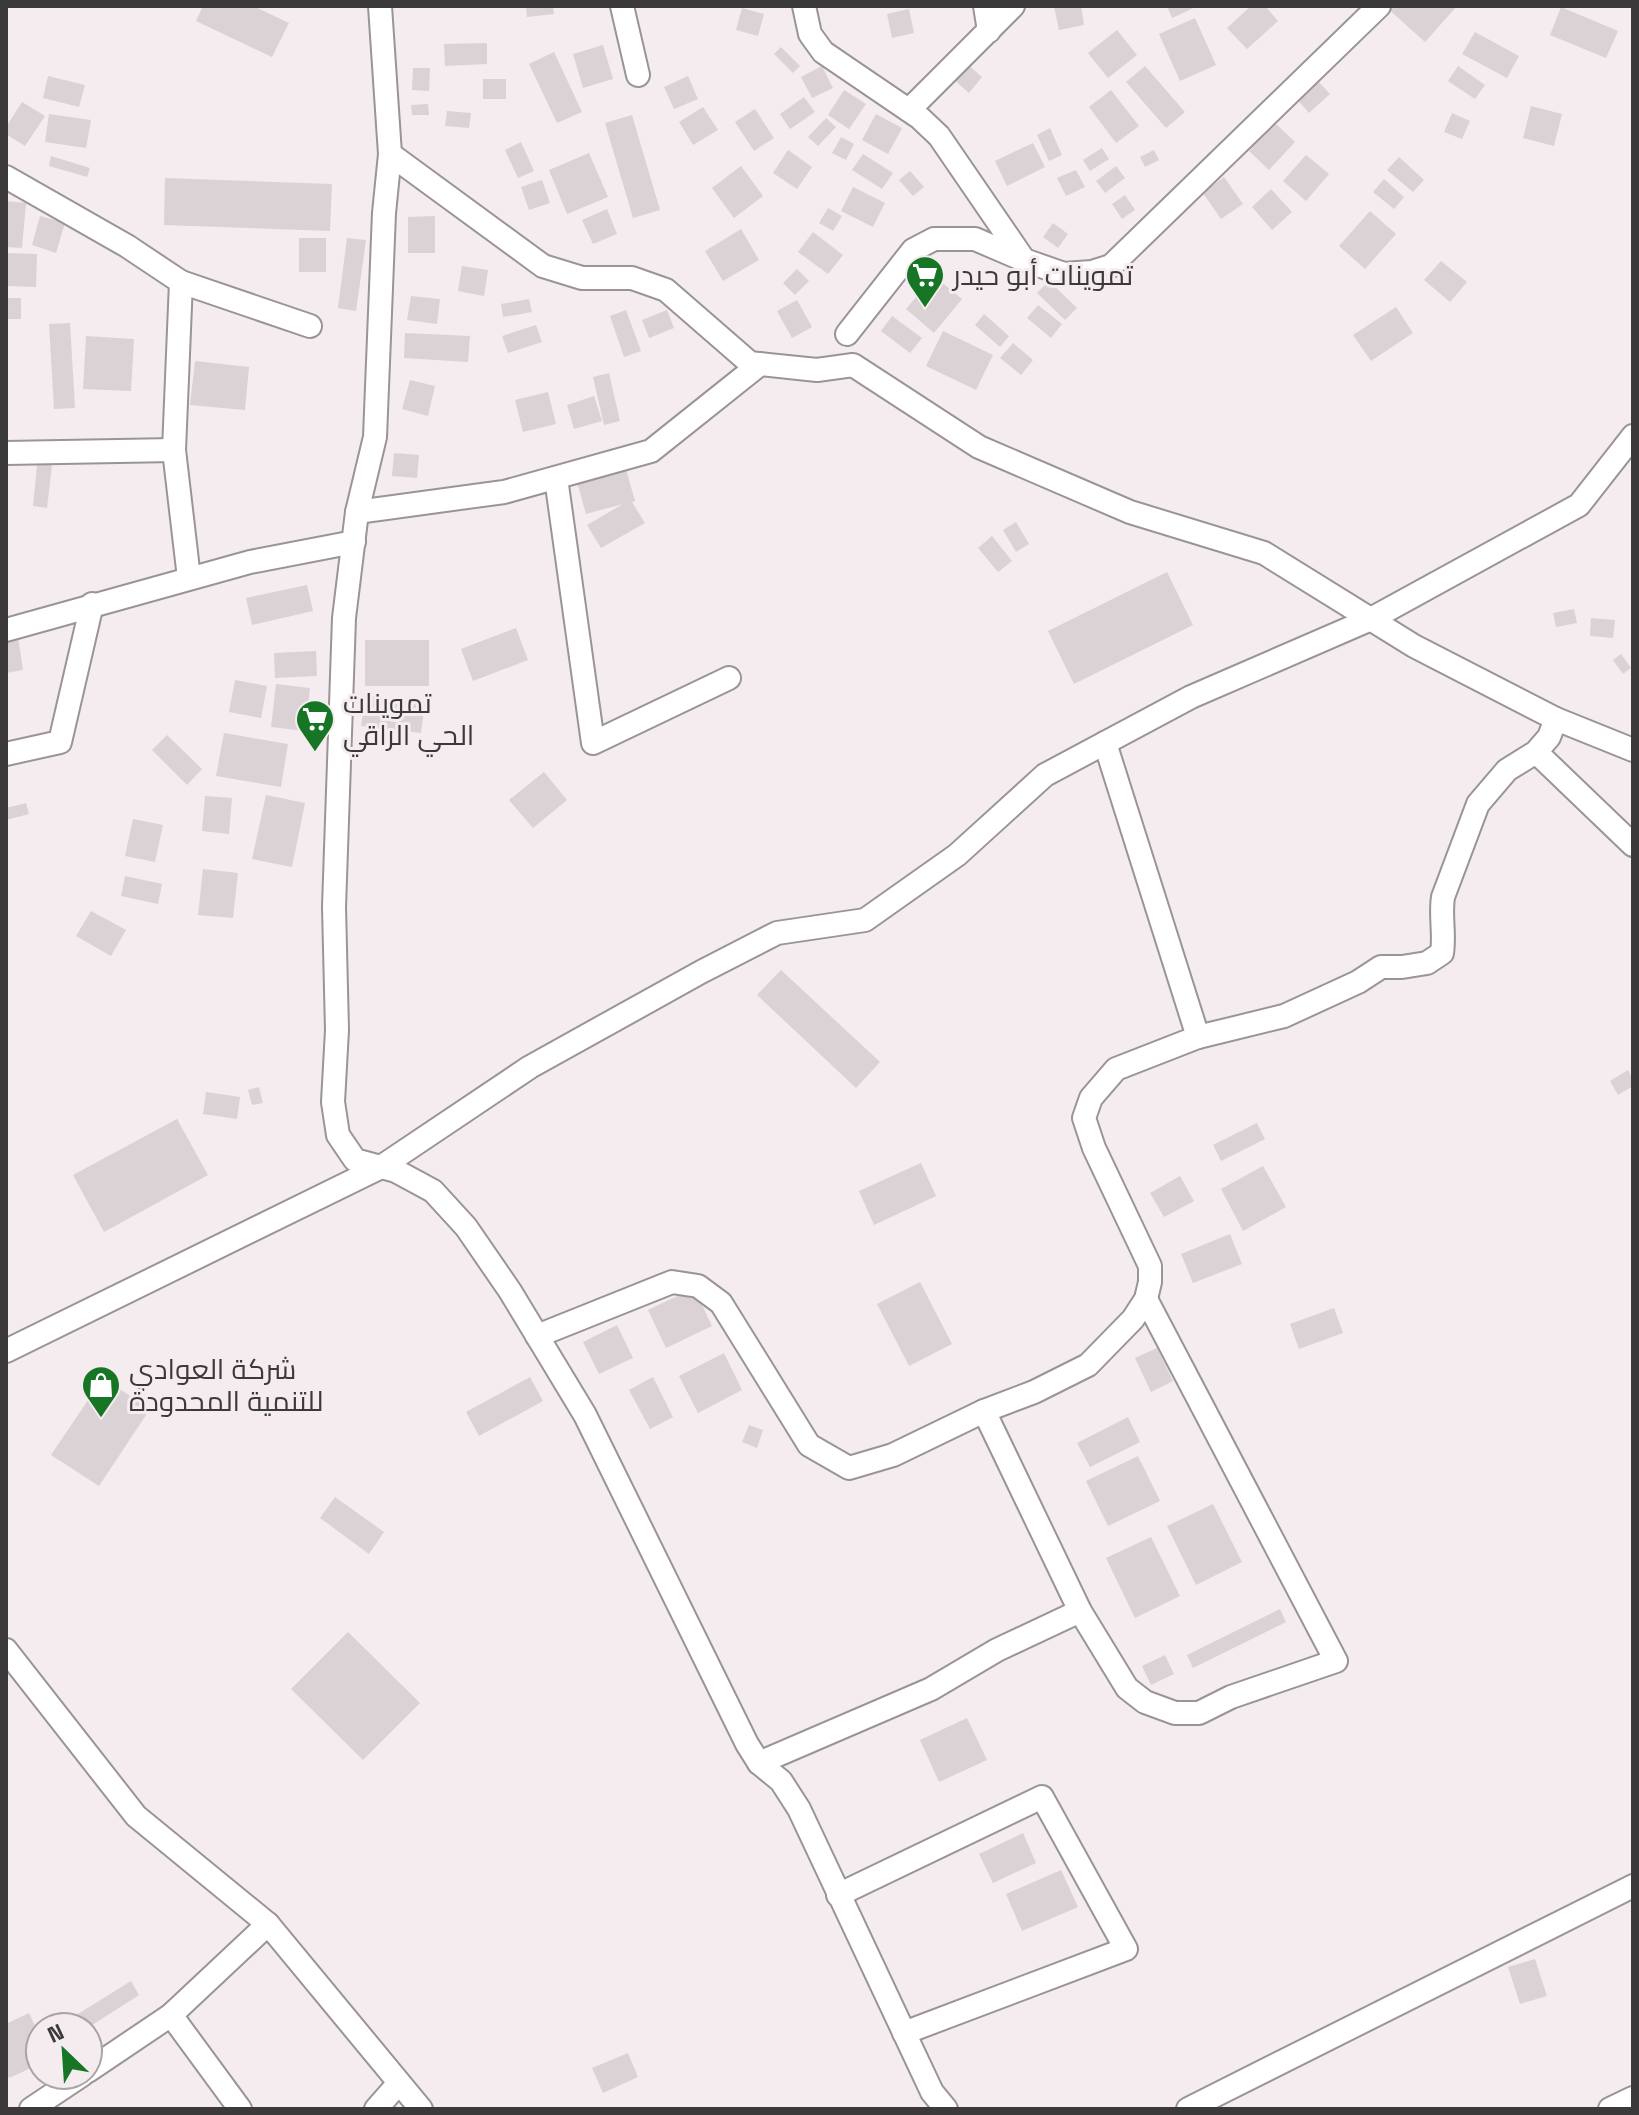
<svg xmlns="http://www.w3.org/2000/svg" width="1639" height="2115" font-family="'Space Grotesk',Cairo,sans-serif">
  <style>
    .building { fill: #dad2d4 }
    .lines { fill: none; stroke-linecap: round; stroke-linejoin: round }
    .street-casing { stroke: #9b9496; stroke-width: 26 }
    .street { stroke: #fff; stroke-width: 22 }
    .labels { text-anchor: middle; stroke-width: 6; stroke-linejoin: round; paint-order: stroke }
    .poi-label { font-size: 28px; fill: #3c393a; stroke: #f4ecef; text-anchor: start }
  </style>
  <rect width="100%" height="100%" fill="#f4ecef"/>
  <g class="building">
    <polygon points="203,6 253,6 289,23 272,57 196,21"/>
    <polygon points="526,6 553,6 554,14 527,17"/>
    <polygon points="1054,6 1081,6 1084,25 1059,30"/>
    <polygon points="1167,6 1198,6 1172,18"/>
    <polygon points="1251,6 1265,6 1278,21 1247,49 1227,28"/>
    <polygon points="1385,6 1457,6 1425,42"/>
    <polygon points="1561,7 1618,31 1606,58 1550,35"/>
    <polygon points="742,8 764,14 758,36 736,30"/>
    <polygon points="909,9 914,33 892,38 887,14"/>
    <polygon points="1195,18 1216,65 1180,81 1159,34"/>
    <polygon points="1117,30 1137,55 1108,78 1088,53"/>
    <polygon points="1475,32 1519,56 1507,78 1462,54"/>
    <polygon points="487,43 487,64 445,66 444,44"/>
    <polygon points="603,45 613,79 583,88 573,54"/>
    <polygon points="781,47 800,66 793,73 774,54"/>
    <polygon points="554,52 582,112 557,123 529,64"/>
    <polygon points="967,64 982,77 969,93 953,79"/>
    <polygon points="822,66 833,88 812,98 801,77"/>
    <polygon points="1145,66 1185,112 1166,128 1126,82"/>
    <polygon points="1458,66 1485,85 1475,99 1448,81"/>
    <polygon points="413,68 430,68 429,91 412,90"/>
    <polygon points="48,76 85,85 79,107 43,98"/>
    <polygon points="688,76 698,99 674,109 664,87"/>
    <polygon points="1314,77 1330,94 1309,113 1294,96"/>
    <rect x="483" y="79" width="23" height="20"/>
    <polygon points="844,90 866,104 849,129 828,115"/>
    <polygon points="1111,90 1139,126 1116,143 1089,107"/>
    <polygon points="804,97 815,112 790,129 780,114"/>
    <polygon points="22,102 45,116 25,146 6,134 6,127"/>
    <polygon points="428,104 429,115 412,115 411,105"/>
    <polygon points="1531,106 1562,114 1554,146 1523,138"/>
    <polygon points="703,107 718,130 693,145 679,122"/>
    <polygon points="755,109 774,138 754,151 735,122"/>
    <polygon points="447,111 471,113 469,128 445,126"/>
    <polygon points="1452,113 1470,121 1462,139 1444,132"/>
    <polygon points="49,114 91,120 86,148 45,142"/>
    <polygon points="876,114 902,128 888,154 862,140"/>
    <polygon points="632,115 660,210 633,218 605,123"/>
    <polygon points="826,118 836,127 818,146 808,137"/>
    <polygon points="1275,123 1295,142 1269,170 1249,151"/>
    <polygon points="1050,128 1062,155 1049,161 1037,135"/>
    <polygon points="841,137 854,144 846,160 832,153"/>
    <polygon points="521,142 534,171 518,178 505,150"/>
    <polygon points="1033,143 1045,167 1007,186 995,161"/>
    <polygon points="1102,148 1109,159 1090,171 1083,160"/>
    <polygon points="788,150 812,167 797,189 773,173"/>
    <polygon points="1154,150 1159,160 1145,167 1140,157"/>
    <polygon points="589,153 608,197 567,214 549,170"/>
    <polygon points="863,154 893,173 882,189 852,170"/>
    <polygon points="1306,155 1329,174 1306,201 1283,181"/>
    <polygon points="51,156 90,168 87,177 49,166"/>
    <polygon points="1399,157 1424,180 1413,192 1387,170"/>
    <polygon points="741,166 763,196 734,218 712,188"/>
    <polygon points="1116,166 1125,178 1105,193 1096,181"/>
    <polygon points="1076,170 1085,187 1066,196 1057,178"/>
    <polygon points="910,171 924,187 913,196 899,180"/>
    <polygon points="1224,177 1243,204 1221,219 1203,193"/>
    <polygon points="165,178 332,184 330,231 164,225"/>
    <polygon points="1384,179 1404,197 1394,209 1373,192"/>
    <polygon points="542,180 550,203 529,210 521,187"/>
    <polygon points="853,187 885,203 873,227 841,211"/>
    <polygon points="1271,189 1292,212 1272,230 1252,207"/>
    <polygon points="1125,195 1135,210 1122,219 1112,204"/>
    <polygon points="6,201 26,203 22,248 6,247"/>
    <polygon points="828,208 842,216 833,231 819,223"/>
    <polygon points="607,209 617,234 593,244 582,220"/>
    <polygon points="1370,211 1396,234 1365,269 1339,246"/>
    <polygon points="40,216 65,223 56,253 32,245"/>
    <polygon points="435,216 435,253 408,253 408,217"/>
    <polygon points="1053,223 1068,234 1058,248 1043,237"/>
    <polygon points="741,229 759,260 723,281 705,251"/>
    <polygon points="813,232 843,255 828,274 798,252"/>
    <rect x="299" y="238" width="27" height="34"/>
    <polygon points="347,238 366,240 356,311 338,308"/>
    <polygon points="6,253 37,254 36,287 6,286"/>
    <polygon points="1441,261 1467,282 1450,302 1424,280"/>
    <polygon points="462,266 488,270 484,296 458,291"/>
    <polygon points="797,269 809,281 795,295 783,283"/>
    <polygon points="934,276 962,299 934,333 906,309"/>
    <polygon points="1049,281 1077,308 1065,320 1037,293"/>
    <polygon points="411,296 440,299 437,324 407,320"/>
    <rect x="6" y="298" width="15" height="21"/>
    <polygon points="529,299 532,312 503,317 501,304"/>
    <polygon points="797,300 812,327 792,338 777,311"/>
    <polygon points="1038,305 1062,324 1051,338 1027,318"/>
    <polygon points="1396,307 1413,333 1371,361 1353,335"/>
    <polygon points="626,310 641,351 624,357 610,316"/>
    <polygon points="667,310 674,328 649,338 642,320"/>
    <polygon points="984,314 1009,336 1000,347 975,325"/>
    <polygon points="892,316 922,338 910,353 881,331"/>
    <polygon points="70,323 75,408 54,409 49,324"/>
    <polygon points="536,325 542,342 508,353 502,336"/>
    <polygon points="943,331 993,355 976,390 926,366"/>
    <polygon points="405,333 470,336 468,362 404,358"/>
    <polygon points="86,336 134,339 131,391 83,389"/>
    <polygon points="1013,343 1033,360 1021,375 1000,358"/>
    <polygon points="195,361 249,367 245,410 190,405"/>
    <polygon points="609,373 620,421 604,425 593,377"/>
    <polygon points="410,380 435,386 428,416 402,409"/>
    <polygon points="548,392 556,424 523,432 515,400"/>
    <polygon points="594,396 602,421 574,429 567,405"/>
    <polygon points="394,453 419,455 417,478 392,476"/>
    <polygon points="38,456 53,457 47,508 33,506"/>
    <polygon points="626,469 635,501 632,502 645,523 601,548 587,525 623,504 586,514 577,482"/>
    <polygon points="1016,522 1029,544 1016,552 1003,530"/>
    <polygon points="992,536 1012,561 998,572 978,548"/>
    <polygon points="1167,572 1193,625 1074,684 1048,631"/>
    <polygon points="307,585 313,611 252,625 246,598"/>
    <polygon points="1574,609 1577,623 1556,627 1553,613"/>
    <polygon points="1591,618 1615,620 1613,638 1590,636"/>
    <polygon points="516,628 528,660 473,681 461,649"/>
    <polygon points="18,637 23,670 6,673 6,638"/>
    <rect x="365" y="640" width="64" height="46"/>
    <polygon points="316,651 317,676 275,678 274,653"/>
    <polygon points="1621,654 1631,668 1623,674 1613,660"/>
    <polygon points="235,680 267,686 261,718 229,712"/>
    <polygon points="276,684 310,688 305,731 271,727"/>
    <polygon points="365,696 425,703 421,733 361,726"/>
    <polygon points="224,733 288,744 281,787 216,776"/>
    <polygon points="167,735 202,769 187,785 152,750"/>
    <polygon points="544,772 567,800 533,828 509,800"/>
    <polygon points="266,795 305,803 292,867 252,859"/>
    <polygon points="205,796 232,798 229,834 202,831"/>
    <polygon points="26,803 29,814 6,820 6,808"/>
    <polygon points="133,819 163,825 155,862 125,856"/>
    <polygon points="203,869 238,873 233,918 198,915"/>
    <polygon points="125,876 162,884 158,904 121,896"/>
    <polygon points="91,911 126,930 111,956 76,936"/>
    <polygon points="781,970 880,1062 856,1088 757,995"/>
    <polygon points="1628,1070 1633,1079 1633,1086 1618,1095 1610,1081"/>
    <polygon points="259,1087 263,1103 252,1105 248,1090"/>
    <polygon points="206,1092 240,1097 237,1119 203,1114"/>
    <polygon points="177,1119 208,1175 104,1232 73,1175"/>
    <polygon points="1257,1123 1265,1139 1221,1161 1213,1145"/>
    <polygon points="921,1163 936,1196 874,1225 859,1191"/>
    <polygon points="1263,1166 1286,1207 1243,1231 1221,1189"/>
    <polygon points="1180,1176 1194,1201 1164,1217 1150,1193"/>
    <polygon points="1230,1234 1242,1264 1193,1283 1181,1254"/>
    <polygon points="920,1282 952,1344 909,1366 877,1304"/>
    <polygon points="694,1288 712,1326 666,1348 648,1310"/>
    <polygon points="1334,1308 1343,1333 1299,1349 1290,1324"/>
    <polygon points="617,1325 633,1358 599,1374 583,1342"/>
    <polygon points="1157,1348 1173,1381 1151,1392 1135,1358"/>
    <polygon points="724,1353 742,1390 698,1413 679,1376"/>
    <polygon points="530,1377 543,1401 479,1436 466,1412"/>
    <polygon points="653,1377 673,1417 650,1429 629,1390"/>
    <polygon points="103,1378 150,1409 99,1486 51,1455"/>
    <polygon points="1128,1417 1140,1442 1090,1467 1077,1443"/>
    <polygon points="749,1425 763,1430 757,1448 742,1442"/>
    <polygon points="1138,1456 1160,1501 1108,1526 1086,1481"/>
    <polygon points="335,1497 384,1532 369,1554 320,1518"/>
    <polygon points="1213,1504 1242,1562 1196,1585 1167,1526"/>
    <polygon points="1151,1537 1180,1596 1135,1618 1106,1558"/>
    <polygon points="1280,1609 1286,1622 1193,1668 1187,1655"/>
    <polygon points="348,1632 420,1703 363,1760 291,1689"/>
    <polygon points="1165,1655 1174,1674 1151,1685 1142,1666"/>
    <polygon points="967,1718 987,1760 939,1782 920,1740"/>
    <polygon points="1023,1833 1036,1863 993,1883 979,1854"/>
    <polygon points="1061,1870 1078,1907 1022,1931 1006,1894"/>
    <polygon points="1535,1959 1547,1996 1520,2004 1508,1967"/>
    <polygon points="131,1981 139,1995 89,2027 57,2027"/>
    <polygon points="29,2013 40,2036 40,2064 9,2078 6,2071 6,2024"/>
    <polygon points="628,2053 638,2077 603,2093 592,2068"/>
  </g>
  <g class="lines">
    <g class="street-casing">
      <g id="street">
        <polyline points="380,6 390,154 384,213 375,437 357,512 344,618 334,907 337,1030 333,1102 338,1135 355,1160 396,1171 433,1191 466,1227 510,1291 585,1415 747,1744 759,1763 781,1781 799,1809 932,2092 946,2109"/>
        <polyline points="622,6 638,75"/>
        <polyline points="804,6 810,34 823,52 920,118 939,136 1024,260"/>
        <polyline points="985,6 989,31"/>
        <polyline points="909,110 1013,6"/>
        <polyline points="390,154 543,266 582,278 632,278 666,290 750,363 817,370 853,365 979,447 1130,512 1264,553 1414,646 1556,719 1633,750"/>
        <polyline points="6,177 127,246 181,282 174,450"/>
        <polyline points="181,282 310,326"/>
        <polyline points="847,334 913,250 934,239 975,239 1024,260 1064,274 1092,272 1111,266 1379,6"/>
        <polyline points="6,453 174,450 189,578"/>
        <polyline points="556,478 593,743 729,678"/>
        <polyline points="357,512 504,492 651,451 760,364"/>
        <polyline points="6,630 250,562 354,542"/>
        <polyline points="1105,743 1198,1037"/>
        <polyline points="1536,752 1633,845"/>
        <polyline points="6,754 60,742 92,604"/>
        <path d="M537,1336L672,1282L698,1286L721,1303L809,1445L849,1468L893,1455L984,1411L1034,1392L1088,1365L1133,1319L1146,1299L1150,1282V1266L1094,1148L1084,1118L1091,1098L1116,1069L1198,1037L1284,1016L1358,982L1381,967H1402L1427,963L1442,953C1445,934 1440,916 1443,897L1478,804L1507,770L1536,752L1549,737L1556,719"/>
        <polyline points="6,1351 381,1167 530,1067 701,972 777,933 865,920 957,855 1045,775 1191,697 1371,619 1579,505 1633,436"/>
        <polyline points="984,1411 1080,1611 1127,1688 1145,1702 1175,1713 1199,1713 1231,1697 1336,1661 1146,1299"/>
        <polyline points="6,1650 136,1816 268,1924 421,2109"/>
        <polyline points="759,1763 931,1689 997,1650 1080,1611"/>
        <polyline points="838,1895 1042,1797 1126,1949 904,2033"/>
        <polyline points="171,2015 240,2109"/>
        <polyline points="88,2071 171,2015 268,1924"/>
        <polyline points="31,2109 82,2075"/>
        <polyline points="376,2109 398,2084"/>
        <polyline points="1188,2109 1633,1886"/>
        <polyline points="1610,2109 1633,2098"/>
      </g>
    </g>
    <use href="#street" class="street"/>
  </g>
  <defs>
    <g id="supermarket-pin" transform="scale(2)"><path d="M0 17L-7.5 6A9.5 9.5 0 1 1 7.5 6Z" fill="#167626" stroke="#f4ecef"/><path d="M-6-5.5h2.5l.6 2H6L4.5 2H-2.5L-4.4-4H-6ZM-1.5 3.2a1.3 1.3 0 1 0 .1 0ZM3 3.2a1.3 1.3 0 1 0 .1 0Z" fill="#fff"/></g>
    <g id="shop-pin" transform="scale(2)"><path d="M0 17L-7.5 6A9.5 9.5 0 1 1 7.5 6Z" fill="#167626" stroke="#f4ecef"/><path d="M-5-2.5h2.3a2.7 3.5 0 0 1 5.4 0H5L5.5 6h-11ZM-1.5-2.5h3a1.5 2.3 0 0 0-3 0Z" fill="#fff"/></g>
  </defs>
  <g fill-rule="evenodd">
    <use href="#supermarket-pin" x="925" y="275"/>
    <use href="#supermarket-pin" x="315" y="719"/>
    <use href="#shop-pin" x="101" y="1385"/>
  </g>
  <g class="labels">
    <g class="poi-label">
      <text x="953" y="285">تموينات أبو حيدر</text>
      <text x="343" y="713">تموينات<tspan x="343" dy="32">الحي الراقي</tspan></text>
      <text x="129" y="1379">شركة العوادي<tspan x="129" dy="32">للتنمية المحدودة</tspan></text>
    </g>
  </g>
  <rect width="1639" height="2115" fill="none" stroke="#3c393a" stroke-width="16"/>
  <g transform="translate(64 2051) rotate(335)"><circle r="38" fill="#f4ecef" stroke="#aaa4a7" stroke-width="2"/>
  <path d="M0-6L14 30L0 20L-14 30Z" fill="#167626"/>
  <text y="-12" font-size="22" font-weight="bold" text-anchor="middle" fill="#3c393a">N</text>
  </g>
</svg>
